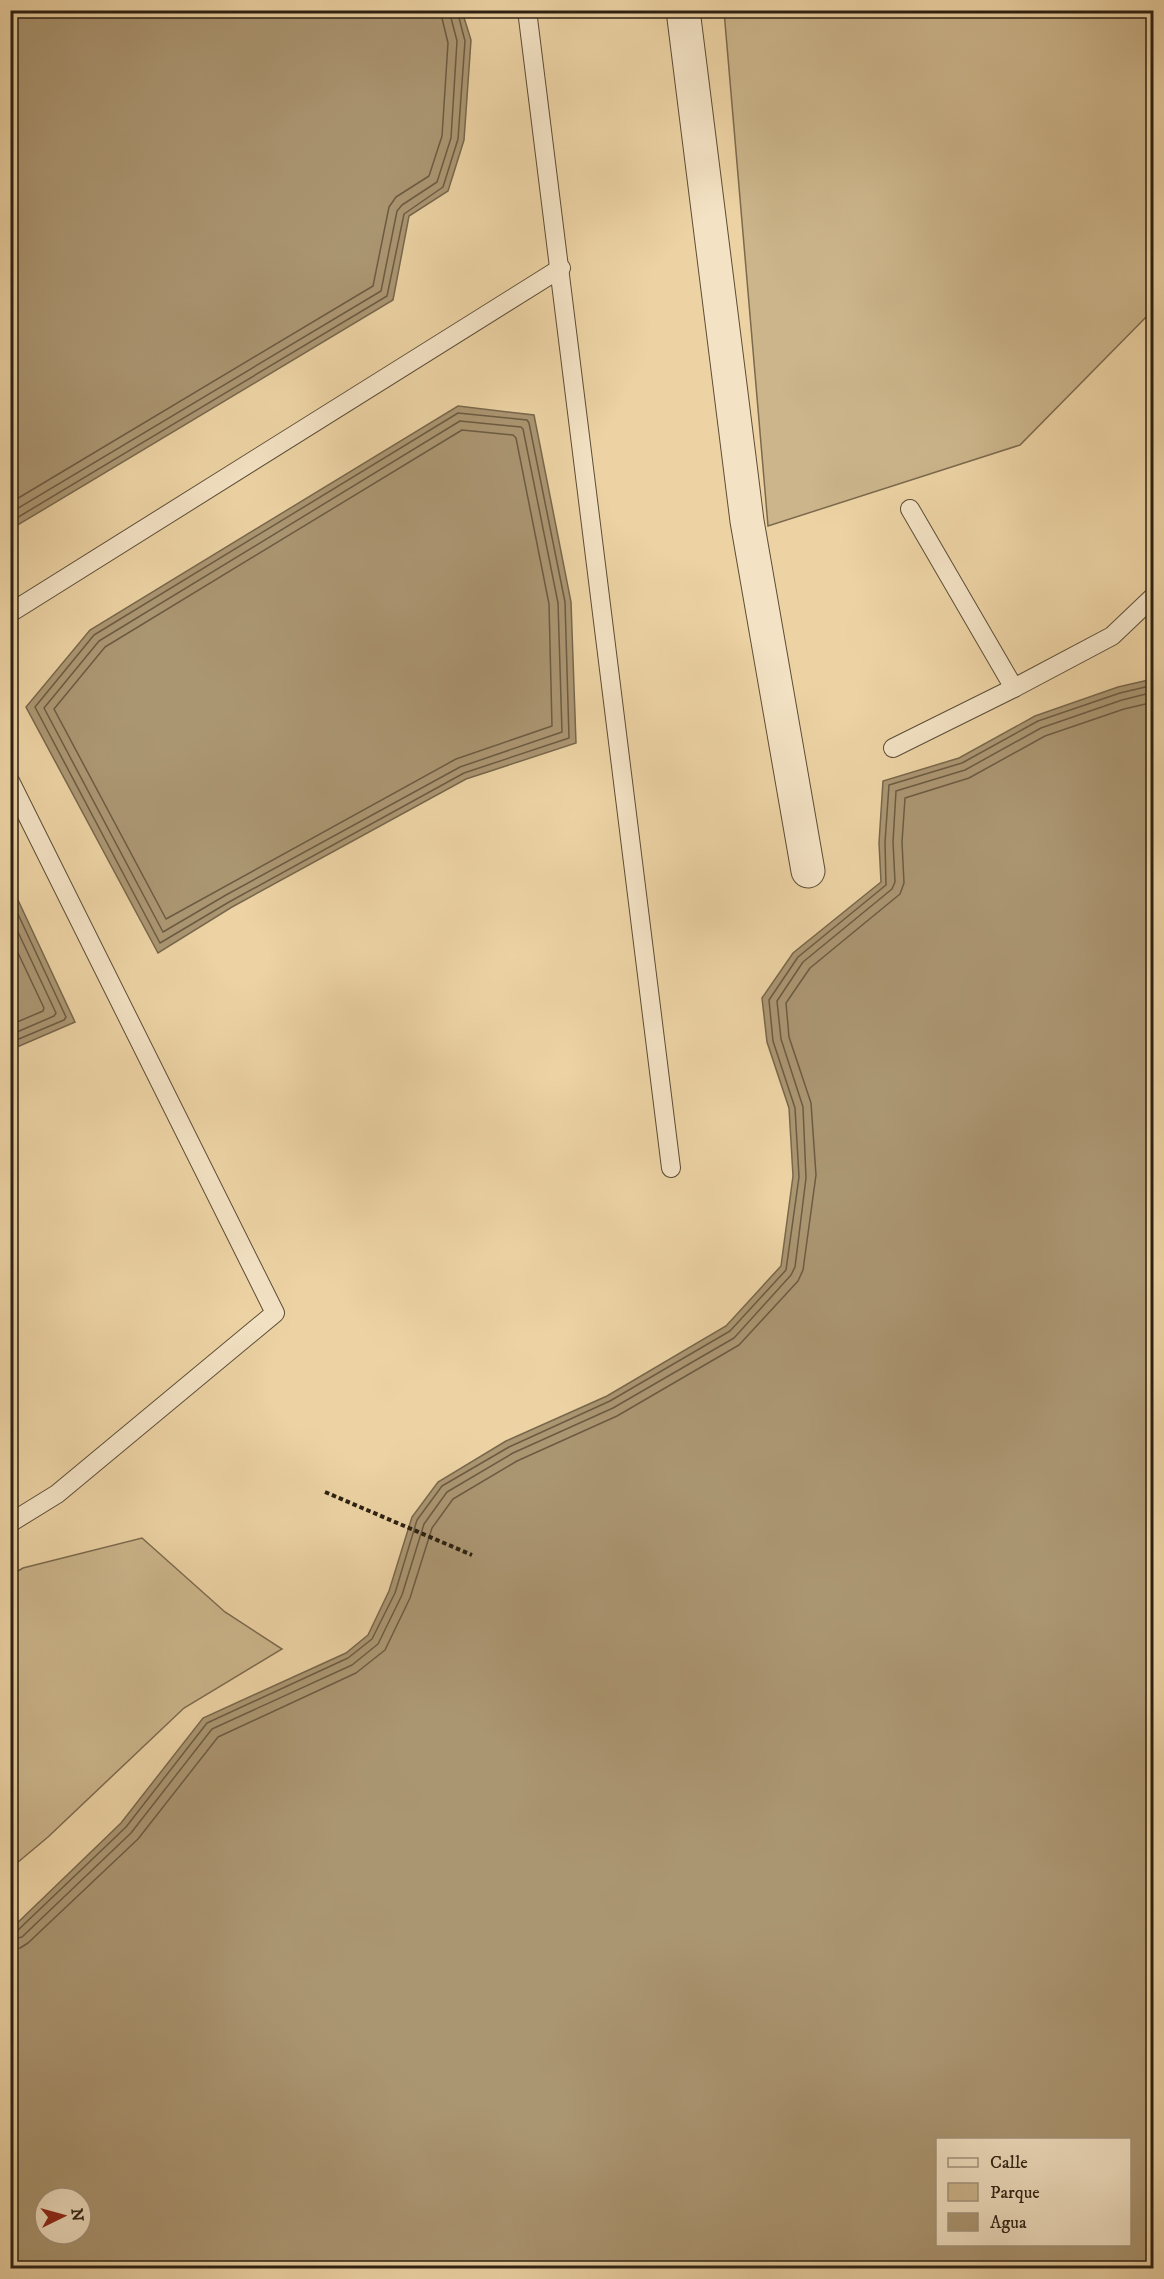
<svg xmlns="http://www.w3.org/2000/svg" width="1164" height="2279" font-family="'IM FELL DW Pica',serif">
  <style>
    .green { fill: #ccb58b; stroke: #7c6a4e; stroke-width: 1.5 }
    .water { fill: #ab9672; stroke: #78674c; stroke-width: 1.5; fill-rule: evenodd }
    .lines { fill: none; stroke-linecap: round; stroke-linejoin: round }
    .shore { stroke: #6c5b42; stroke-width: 1.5 }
    .lane-casing { stroke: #5c4d36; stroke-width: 20 }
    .street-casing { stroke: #5c4d36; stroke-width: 35 }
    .path { stroke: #2c2012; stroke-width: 4; stroke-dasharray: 4.5 3; stroke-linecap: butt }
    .lane { stroke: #f3e2c4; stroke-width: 18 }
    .street { stroke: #f3e2c4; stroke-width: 33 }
  </style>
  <rect width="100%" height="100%" fill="#edd3a4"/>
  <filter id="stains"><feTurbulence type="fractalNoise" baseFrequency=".00333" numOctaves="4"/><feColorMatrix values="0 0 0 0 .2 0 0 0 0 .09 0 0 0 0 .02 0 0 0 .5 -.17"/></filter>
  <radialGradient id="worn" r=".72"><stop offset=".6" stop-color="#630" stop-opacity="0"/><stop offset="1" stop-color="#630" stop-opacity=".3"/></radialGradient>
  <g class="green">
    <polygon points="724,11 1153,11 1153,310 1020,445 768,526"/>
    <polygon points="142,1538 225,1612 282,1649 184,1708 48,1837 11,1868 11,1575 23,1568"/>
  </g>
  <g class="water">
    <polygon points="11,10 462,11 471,40 464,140 448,191 409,216 393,300 11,529"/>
    <polygon points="458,406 534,415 571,602 576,743 466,779 232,907 158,953 26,707 90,630"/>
    <path d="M1153,679V2268H11V1929L121,1823L203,1718L346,1653L368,1635L389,1591L412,1517L438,1482L506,1441L607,1396L726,1326L781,1266L793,1176L789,1108L767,1042L762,998L793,953L881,882L879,843L883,781L959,758L1035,716L1118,687ZM938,2140H1130V2244H938ZM45,2198H81V2234H45Z"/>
    <polygon points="10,883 75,1022 17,1047 16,1091 11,1094"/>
  </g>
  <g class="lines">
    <g class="shore">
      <polygon points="458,413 527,420 529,423 565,602 569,738 464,773 229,902 160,943 35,707 94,635"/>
      <polygon points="460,421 521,427 523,429 558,603 562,732 460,767 226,895 163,932 44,708 99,641"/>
      <polygon points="462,430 513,435 516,438 549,604 552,726 456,759 166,919 54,709 105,647"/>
      <polyline points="10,503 373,286 389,207 396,197 429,176 442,136 448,43 440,10"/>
      <polyline points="10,513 381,291 397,211 402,205 437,182 451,138 457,41 449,10"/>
      <polyline points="10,522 387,296 404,214 443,187 458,139 465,41 457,10"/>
      <polyline points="10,897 66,1017 64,1020 14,1041 11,1045 10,1052"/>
      <polyline points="10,915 56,1013 54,1016 10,1035"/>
      <polyline points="10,936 44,1008 43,1011 10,1025"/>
      <polyline points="10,1933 17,1931 126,1827 207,1723 348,1658 372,1639 395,1593 417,1520 442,1486 509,1447 610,1401 730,1331 786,1270 799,1177 795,1108 773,1041 769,1000 798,957 886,885 885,842 889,785 962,763 1038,721 1120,693 1154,685"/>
      <polyline points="10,1940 22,1937 131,1833 212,1729 352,1665 378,1644 402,1595 424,1524 447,1492 513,1453 613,1408 734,1338 791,1275 795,1267 806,1178 803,1107 781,1039 777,1001 803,962 892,889 895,882 893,842 896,791 965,770 1041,728 1122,700 1154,692"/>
      <polyline points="10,1949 20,1948 28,1943 138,1839 218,1737 356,1673 385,1650 410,1598 432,1528 453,1499 517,1461 617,1416 739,1345 798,1281 803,1270 816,1175 811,1103 789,1037 786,1003 810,968 900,894 904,883 902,842 905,798 969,778 1045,736 1124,709 1154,702"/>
    </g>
    <g class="lane-casing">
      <g id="lane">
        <polyline points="527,10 671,1168"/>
        <polyline points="910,509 1014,688"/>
        <polyline points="10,613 561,268"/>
        <polyline points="893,748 1014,688 1112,636 1154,596"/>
        <polyline points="10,781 275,1313 57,1494 10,1523"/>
      </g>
    </g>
    <g class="street-casing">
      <polyline id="street" points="683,10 747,521 808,871"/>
    </g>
    <polyline class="path" points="325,1492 472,1555"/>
    <use href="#lane" class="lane"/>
    <use href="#street" class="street"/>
  </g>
  <rect width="1164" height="2279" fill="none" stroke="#edd3a4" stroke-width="36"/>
  <rect x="12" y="12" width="1140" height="2255" fill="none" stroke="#2c2012" stroke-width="3"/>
  <rect x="18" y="18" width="1128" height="2243" fill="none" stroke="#2c2012" stroke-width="1.5"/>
  <rect x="936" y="2138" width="195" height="108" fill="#f3e2c4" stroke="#a3947d" stroke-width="1.5"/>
  <rect x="948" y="2158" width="30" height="9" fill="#f3e2c4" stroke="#a3947d" stroke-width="1.5"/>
  <text x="990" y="2168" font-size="18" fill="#2c2012">Calle</text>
  <rect x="948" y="2183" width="30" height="18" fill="#ccb58b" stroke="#a3947d" stroke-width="1.5"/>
  <text x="990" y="2198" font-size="18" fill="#2c2012">Parque</text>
  <rect x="948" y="2213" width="30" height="18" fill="#ab9672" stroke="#a3947d" stroke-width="1.5"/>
  <text x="990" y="2228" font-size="18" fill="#2c2012">Agua</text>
  <g transform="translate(63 2216) rotate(85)"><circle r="28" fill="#f3e2c4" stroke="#a3947d" stroke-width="1.5"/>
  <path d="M0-4.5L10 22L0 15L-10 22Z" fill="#8f2418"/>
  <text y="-9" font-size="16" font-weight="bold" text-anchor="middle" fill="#2c2012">N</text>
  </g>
  <rect width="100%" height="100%" filter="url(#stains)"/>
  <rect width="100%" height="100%" fill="url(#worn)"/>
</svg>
